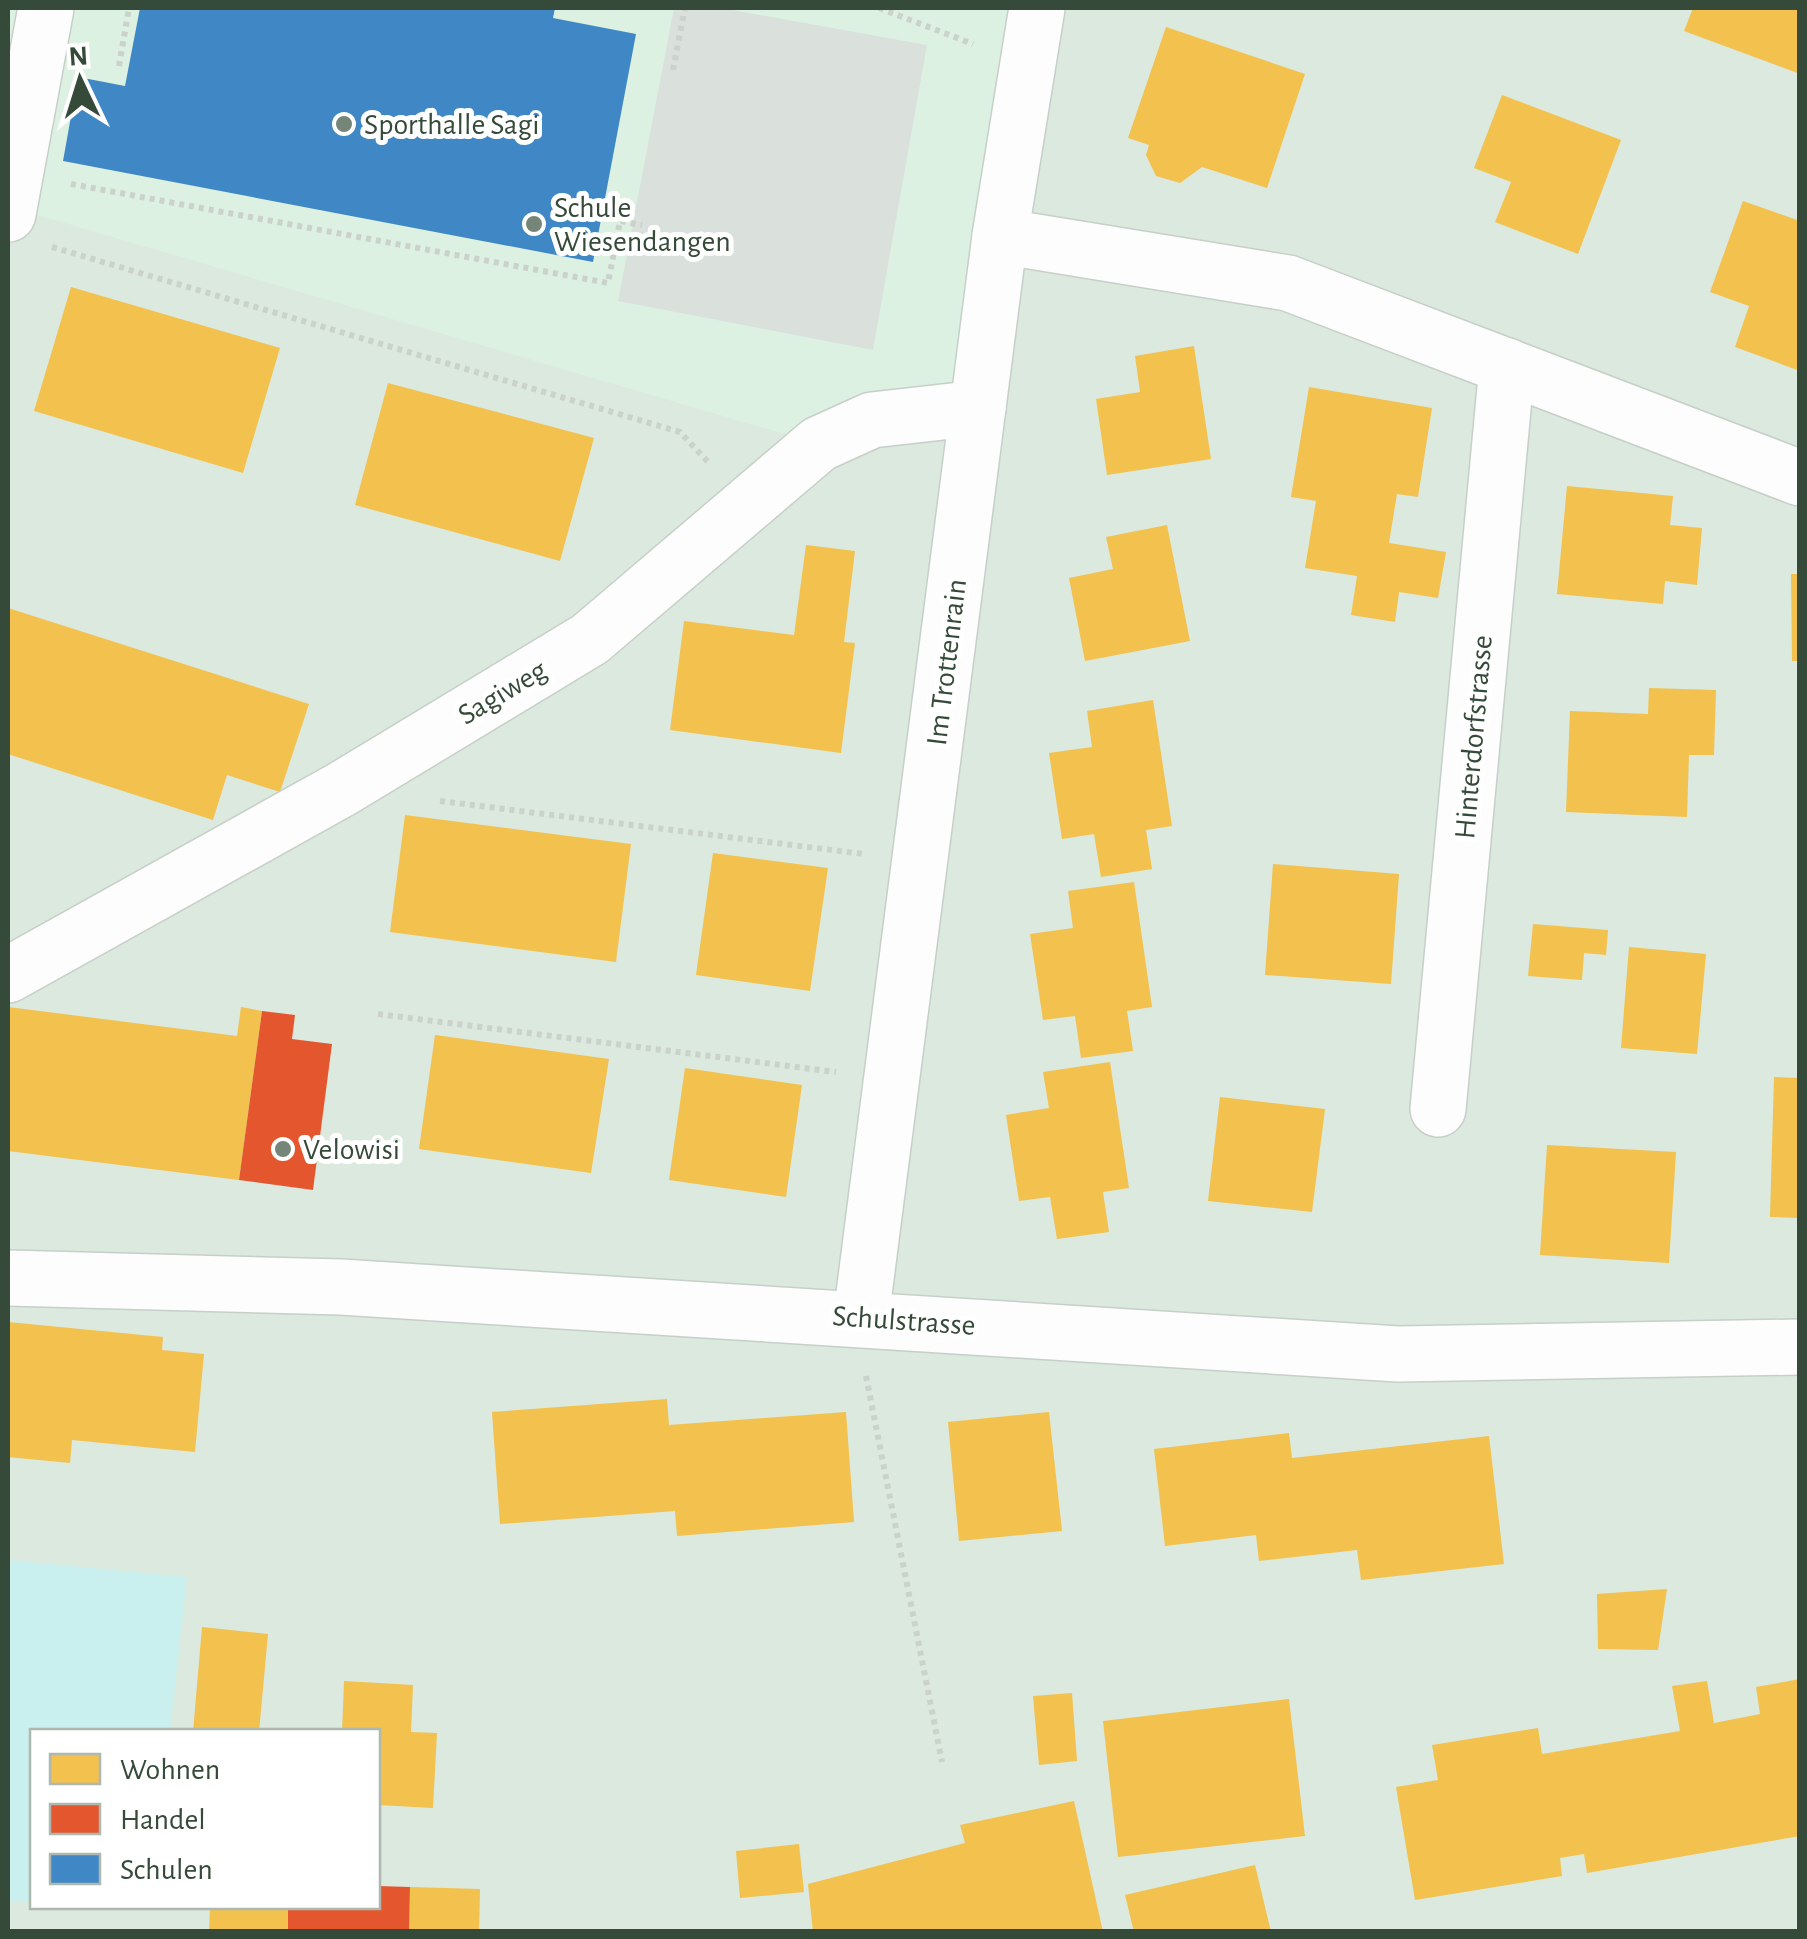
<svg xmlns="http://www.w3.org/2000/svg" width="1807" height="1939" font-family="'Alegreya Sans',sans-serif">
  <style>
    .residential { fill: #dbe9de; fill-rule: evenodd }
    .education { fill: #ddf1e2 }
    .green { fill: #c9f0ee }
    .parking { fill: #dae1dc }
    .homes { fill: #f2c14e }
    .shops { fill: #e4572e }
    .schools { fill: #3f88c5 }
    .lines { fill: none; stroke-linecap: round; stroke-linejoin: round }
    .minor-casing { stroke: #c7cfc9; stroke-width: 58 }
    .path { stroke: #cad2cb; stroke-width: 6; stroke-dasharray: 5 5; stroke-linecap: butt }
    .minor { stroke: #fcfdfc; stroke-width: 55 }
    .poi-dot { fill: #758578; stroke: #fff; stroke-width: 4 }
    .labels { text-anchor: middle; stroke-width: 10; stroke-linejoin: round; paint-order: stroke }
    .poi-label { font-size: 30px; fill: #354a39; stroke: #fff; text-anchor: start }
    .street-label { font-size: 30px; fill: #354a39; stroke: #fff }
  </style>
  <rect width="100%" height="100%" fill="#ecf2ed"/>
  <path class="residential" d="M8,8H1799V1931L8,1932ZM32,1732H378V1906H32Z"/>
  <polygon class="education" points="8,8 1037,8 978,408 819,444 10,207 8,212"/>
  <polygon class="green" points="8,1560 187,1577 170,1731 32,1732 32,1901 8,1901"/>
  <polygon class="parking" points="674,8 721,8 927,45 873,350 618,301"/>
  <g class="homes">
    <polygon points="1693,8 1800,8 1800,74 1684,31"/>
    <polygon points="1166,27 1305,74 1267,188 1202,167 1180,183 1156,176 1146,155 1149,145 1128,138"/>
    <polygon points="1502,95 1621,140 1578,254 1495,222 1511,182 1474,168"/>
    <polygon points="1743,201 1800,221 1800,371 1735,347 1749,306 1710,292"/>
    <polygon points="71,287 280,348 243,473 34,411"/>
    <polygon points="1194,346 1211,459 1107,475 1096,399 1140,392 1135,356"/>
    <polygon points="388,383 594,438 560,561 355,505"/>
    <polygon points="1309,387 1432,408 1418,497 1397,494 1389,543 1446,552 1438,598 1399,592 1395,622 1351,615 1357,576 1305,568 1316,501 1291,497"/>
    <polygon points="1567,486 1673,496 1670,525 1702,528 1697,585 1665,581 1663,604 1557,594"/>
    <polygon points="1167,525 1190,641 1085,661 1069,578 1113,569 1106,537"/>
    <polygon points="806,545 855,551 844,642 855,643 841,753 670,730 684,621 794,635"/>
    <polygon points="1791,574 1800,574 1800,661 1792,661"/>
    <polygon points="8,608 309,704 280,792 227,775 213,820 8,754"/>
    <polygon points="1649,688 1716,690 1714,755 1689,755 1687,817 1566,812 1570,711 1648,714"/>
    <polygon points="1153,700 1172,826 1146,830 1152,869 1101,877 1094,834 1062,839 1049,753 1092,747 1087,711"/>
    <polygon points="405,815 631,844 616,962 390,932"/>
    <polygon points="713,853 828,868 810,991 696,975"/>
    <polygon points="1273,864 1399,874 1391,984 1265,975"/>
    <polygon points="1134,882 1152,1007 1127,1011 1133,1051 1081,1058 1075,1016 1043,1020 1030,934 1073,928 1068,891"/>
    <polygon points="1533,924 1608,930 1606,955 1584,953 1582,980 1528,976"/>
    <polygon points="1629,947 1706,954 1697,1054 1621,1048"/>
    <polygon points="8,1007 237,1036 241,1007 262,1011 239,1180 8,1151"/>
    <polygon points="435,1035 609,1059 591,1173 419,1149"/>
    <polygon points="1110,1062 1129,1188 1103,1192 1109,1232 1057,1239 1050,1197 1019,1201 1006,1115 1049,1108 1043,1072"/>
    <polygon points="685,1068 802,1085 786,1197 669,1180"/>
    <polygon points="1774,1077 1800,1078 1800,1218 1770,1217"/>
    <polygon points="1220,1097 1325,1109 1312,1212 1208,1201"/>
    <polygon points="1547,1145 1676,1152 1669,1263 1540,1255"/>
    <polygon points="8,1322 163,1337 162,1350 204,1354 195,1452 72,1440 70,1463 8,1457"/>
    <polygon points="667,1399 669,1425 846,1412 854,1522 677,1536 675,1511 500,1524 492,1412"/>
    <polygon points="1049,1412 1062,1531 959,1541 948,1422"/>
    <polygon points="1289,1433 1292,1458 1489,1436 1504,1564 1361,1580 1357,1550 1259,1561 1256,1535 1165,1546 1154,1449"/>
    <polygon points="1667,1589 1658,1650 1598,1649 1597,1594"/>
    <polygon points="202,1627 268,1634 259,1732 193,1732"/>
    <polygon points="1800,1679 1800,1836 1587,1873 1584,1854 1560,1858 1562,1876 1415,1900 1396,1787 1438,1780 1432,1745 1538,1728 1542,1754 1680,1731 1672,1686 1707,1681 1714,1723 1760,1714 1756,1687"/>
    <polygon points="344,1681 413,1685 411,1732 437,1733 433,1808 378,1805 378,1732 342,1732"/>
    <polygon points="1072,1693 1077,1761 1039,1765 1033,1696"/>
    <polygon points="1289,1699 1305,1836 1118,1857 1103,1721"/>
    <polygon points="1074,1801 1103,1932 813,1932 808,1884 965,1843 960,1825"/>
    <polygon points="799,1844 804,1892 740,1898 736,1851"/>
    <polygon points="1255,1865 1271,1932 1134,1932 1125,1895"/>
    <polygon points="410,1887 480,1889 479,1932 409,1932"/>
    <polygon points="210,1906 288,1906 288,1932 209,1932"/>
  </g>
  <g class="shops">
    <polygon points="262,1011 295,1015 292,1039 332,1044 313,1190 239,1180"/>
    <polygon points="378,1886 410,1887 409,1932 288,1932 288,1906 378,1906"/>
  </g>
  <polygon class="schools" points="140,8 555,8 553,18 636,34 593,262 63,161 78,77 125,86"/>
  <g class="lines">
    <g class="minor-casing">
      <g id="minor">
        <polyline points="8,214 46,8"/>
        <polyline points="1000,236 1288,283 1800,478"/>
        <polyline points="8,975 342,789 590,639 819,444 872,420 978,408"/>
        <polyline points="1438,1109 1507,366"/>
        <polyline points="8,1278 341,1287 1398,1354 1800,1347"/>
        <polyline points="861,1317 1000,236 1037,8"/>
      </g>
    </g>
    <g class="path">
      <polyline points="879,8 973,44"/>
      <polyline points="119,66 129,8"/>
      <polyline points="673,70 685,8"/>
      <polyline points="71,184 608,283 620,221 642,225"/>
      <polyline points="52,247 680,432 709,463"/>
      <polyline points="440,801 864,854"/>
      <polyline points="378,1014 836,1072"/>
      <polyline points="866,1376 942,1762"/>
    </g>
    <use href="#minor" class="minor"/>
  </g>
  <g class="poi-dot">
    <circle cx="344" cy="124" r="10"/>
    <circle cx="534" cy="224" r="10"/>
    <circle cx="283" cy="1149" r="10"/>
  </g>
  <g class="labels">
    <g class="poi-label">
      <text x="364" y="134">Sporthalle Sagi</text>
      <text x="554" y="217">Schule<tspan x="554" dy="34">Wiesendangen</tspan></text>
      <text x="303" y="1159">Velowisi</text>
    </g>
    <g class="street-label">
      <text transform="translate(946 662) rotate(-83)" y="10">Im Trottenrain</text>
      <text transform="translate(502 692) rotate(-31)" y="10">Sagiweg</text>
      <text transform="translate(1473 737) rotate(-85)" y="10">Hinterdorfstrasse</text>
      <text transform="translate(904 1320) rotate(4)" y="10">Schulstrasse</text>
    </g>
  </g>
  <rect width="1807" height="1939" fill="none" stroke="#354a39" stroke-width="20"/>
  <rect x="30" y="1729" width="350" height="180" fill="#ffffff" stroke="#aeb7b0" stroke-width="2.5"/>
  <rect x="50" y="1754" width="50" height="30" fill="#f2c14e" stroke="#aeb7b0" stroke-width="2.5"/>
  <text x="120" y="1779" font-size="30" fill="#354a39">Wohnen</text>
  <rect x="50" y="1804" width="50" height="30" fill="#e4572e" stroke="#aeb7b0" stroke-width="2.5"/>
  <text x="120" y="1829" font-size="30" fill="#354a39">Handel</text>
  <rect x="50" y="1854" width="50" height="30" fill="#3f88c5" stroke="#aeb7b0" stroke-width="2.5"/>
  <text x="120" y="1879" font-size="30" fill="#354a39">Schulen</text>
  <g transform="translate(80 80) rotate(356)" stroke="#ffffff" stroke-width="8" paint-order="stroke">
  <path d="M0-8L18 38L0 25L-18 38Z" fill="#354a39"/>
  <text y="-15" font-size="28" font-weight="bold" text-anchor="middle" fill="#354a39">N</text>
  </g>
</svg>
